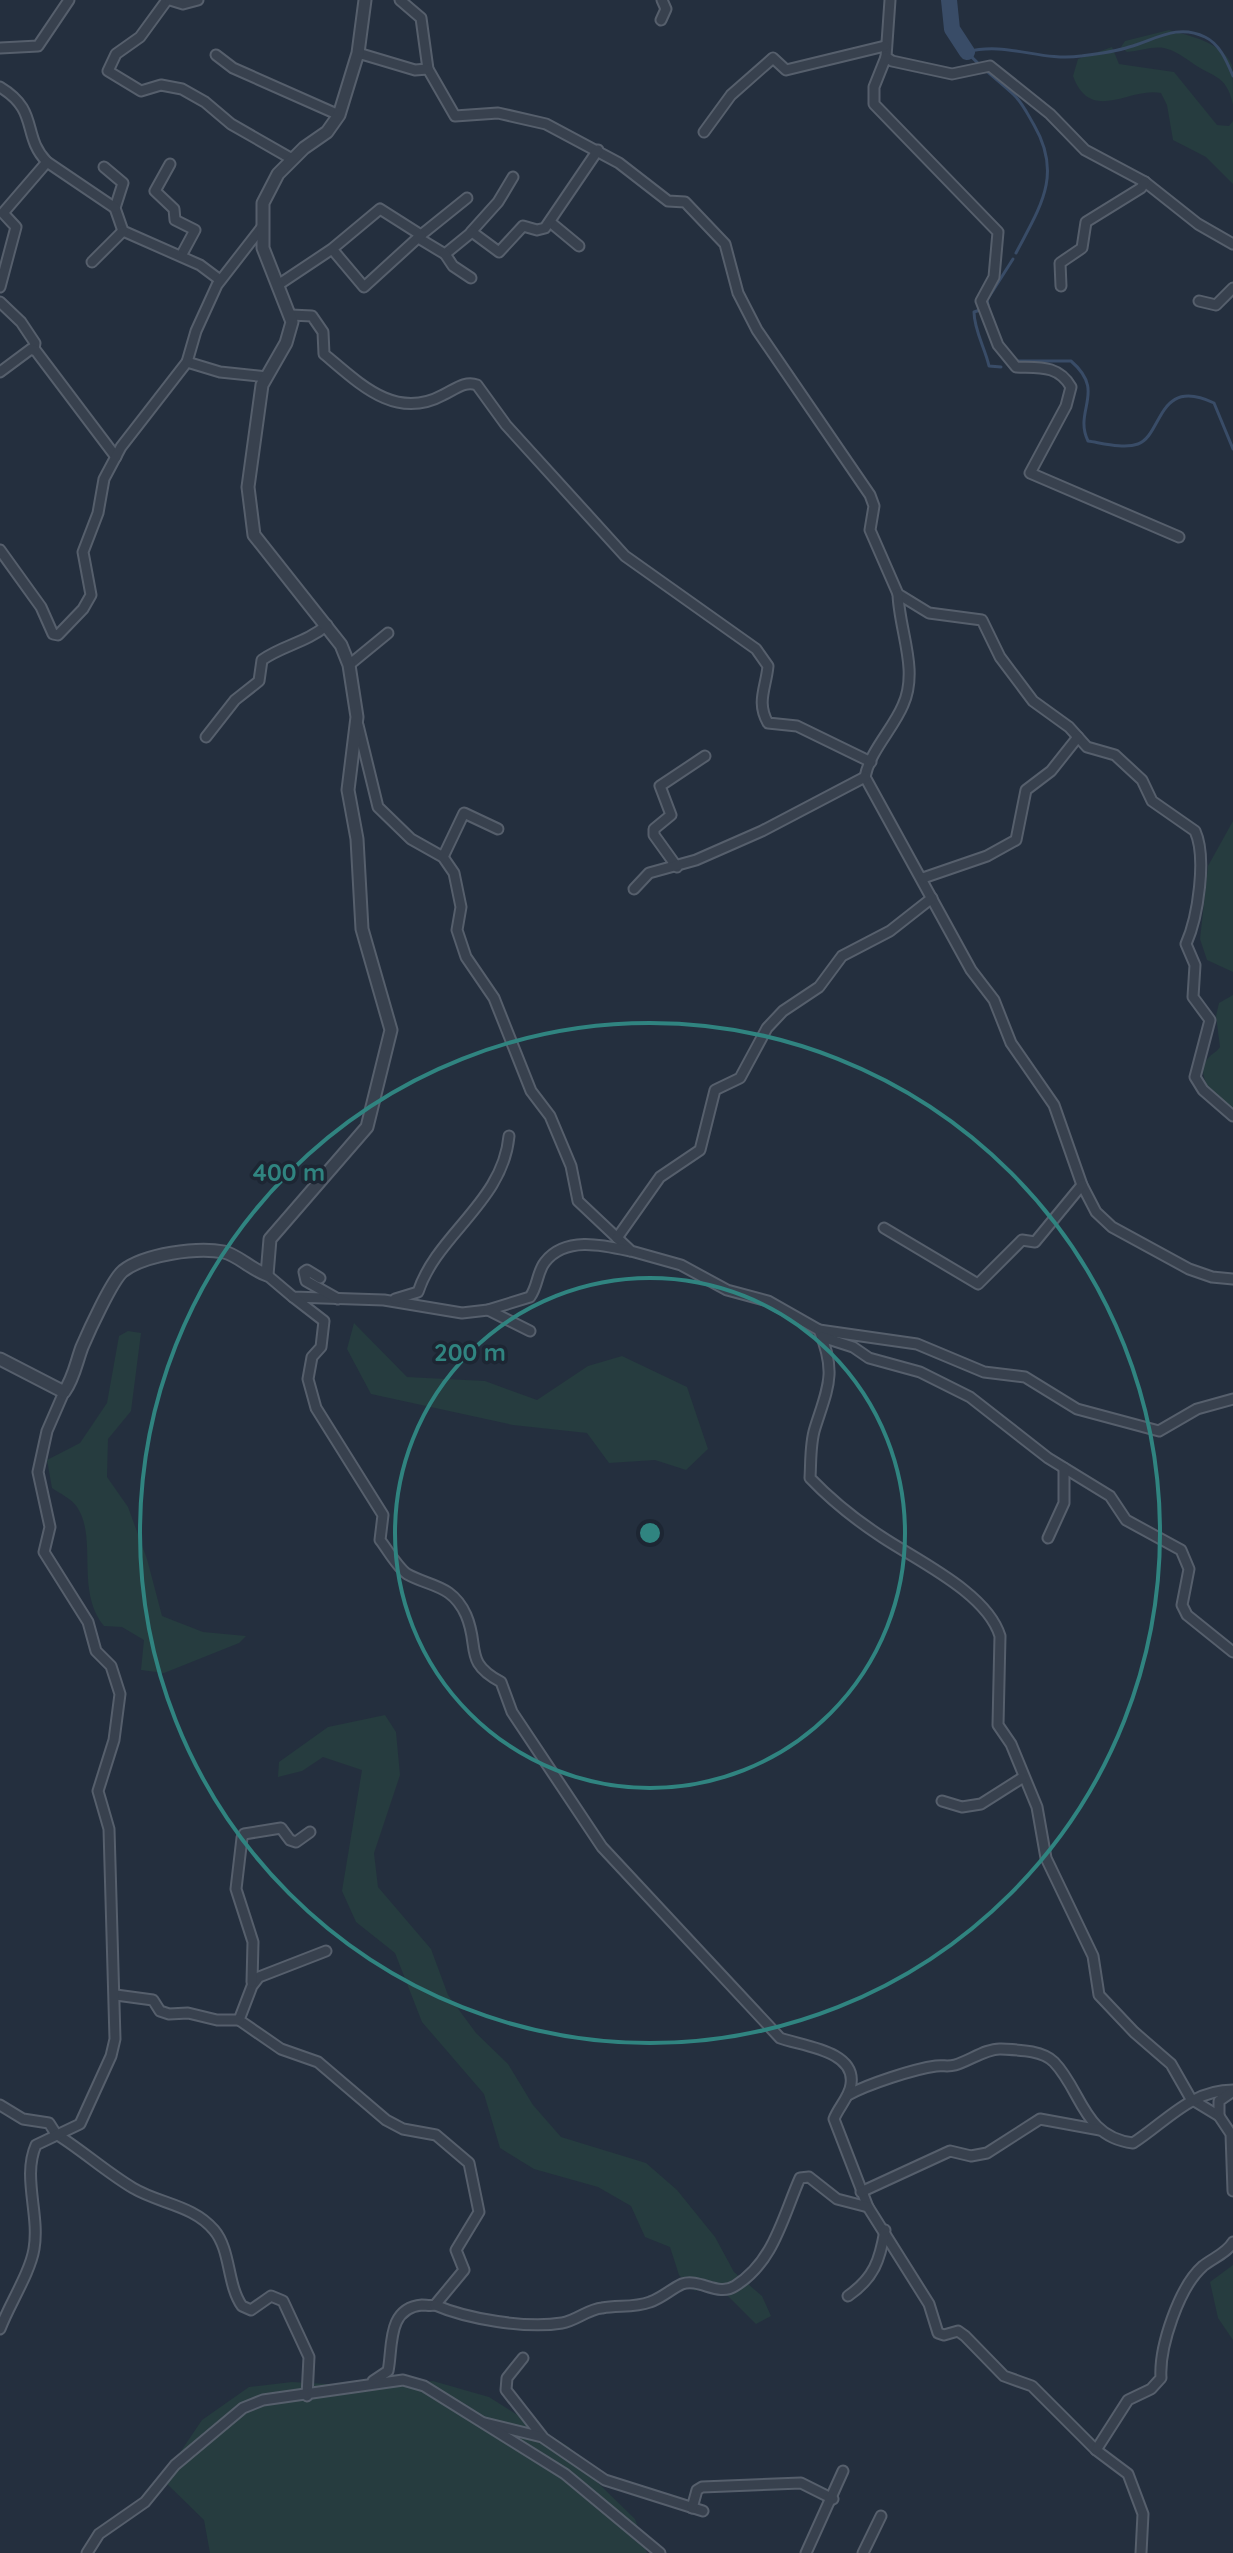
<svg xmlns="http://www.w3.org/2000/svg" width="1233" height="2553" font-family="Quicksand,sans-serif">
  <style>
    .green { fill: #263c3f }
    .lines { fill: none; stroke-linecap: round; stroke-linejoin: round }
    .stream { stroke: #394c67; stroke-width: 3 }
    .river { stroke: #394c67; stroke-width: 16 }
    .minor-casing { stroke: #565f6c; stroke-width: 13 }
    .tertiary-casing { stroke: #565f6c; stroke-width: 15 }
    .minor { stroke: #38414e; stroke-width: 9 }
    .tertiary { stroke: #38414e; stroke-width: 11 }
    .ring { fill: none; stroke: #308480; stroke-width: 4 }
    .centre { fill: #308480; stroke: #1d2633; stroke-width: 4 }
    .ring-label { font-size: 24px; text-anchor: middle; font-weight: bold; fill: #308480; stroke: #1d2633; stroke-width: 7; stroke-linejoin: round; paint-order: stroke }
  </style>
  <rect width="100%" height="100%" fill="#242f3e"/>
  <g class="green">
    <path d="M1169,30C1190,36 1222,42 1232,65C1233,75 1233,93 1233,105C1227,73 1210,77 1191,62C1182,56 1176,51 1164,48C1152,46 1140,51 1127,52L1121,47L1125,41Z"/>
    <path d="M1112,47L1119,64L1174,72L1217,125L1229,126L1233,121V184L1206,157L1173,140L1167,105L1161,93C1130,86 1091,125 1073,76L1078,59Z"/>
    <polygon points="1233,821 1233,972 1207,960 1200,939 1208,866"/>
    <path d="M1233,995V1117C1222,1106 1194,1078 1206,1061C1209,1055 1216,1053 1220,1047L1216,1016L1219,1003Z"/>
    <polygon points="354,1323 407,1377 485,1381 537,1400 588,1366 622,1356 687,1387 708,1449 686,1470 655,1460 609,1463 587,1433 513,1425 371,1394 347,1349"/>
    <path d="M128,1331L141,1333L131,1411L108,1439L107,1477L128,1507L147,1559L162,1616L203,1632L246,1636L239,1643L164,1673L141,1670L144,1640L122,1627L104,1626C75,1591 98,1538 77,1507C72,1499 59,1493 52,1488L47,1460L80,1443L107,1403L119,1336Z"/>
    <polygon points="385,1715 396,1732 400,1775 374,1853 378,1887 431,1949 448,1995 476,2033 508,2064 533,2105 561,2137 646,2163 677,2190 715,2237 734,2272 762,2296 771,2316 756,2324 713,2281 695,2291 679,2275 670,2247 645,2237 631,2206 598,2187 534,2169 500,2148 484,2094 422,2022 395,1953 356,1922 342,1891 362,1770 323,1757 302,1771 278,1777 279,1762 328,1727"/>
    <polygon points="1233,2265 1233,2340 1218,2318 1210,2282"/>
    <polygon points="433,2381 489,2397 569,2447 597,2482 635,2519 647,2553 210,2553 204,2520 162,2479 202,2420 249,2387 292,2382 379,2387"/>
  </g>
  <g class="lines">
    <g class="stream">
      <path d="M1016,253C1040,207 1063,175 1034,125C1028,115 1022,102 1013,94C997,79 981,68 967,52C1006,41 1041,62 1081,56C1097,54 1114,52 1129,47C1155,40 1177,23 1205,37C1220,44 1227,62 1233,76"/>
      <polyline points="988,305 987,300 1013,259"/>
      <path d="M980,310L974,312C974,330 985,348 989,366L1001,367"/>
      <path d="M1018,361H1071C1107,392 1073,410 1088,441C1102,443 1124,449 1138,444C1163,435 1157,376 1214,403L1233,449"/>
    </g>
    <polyline class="river" points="949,0 952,29 967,52"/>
    <g class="minor-casing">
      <g id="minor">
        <polyline points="167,0 140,37 116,54 108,71 141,91 161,85 182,89 205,102 231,124 292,159"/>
        <polyline points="170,0 183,4 198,0"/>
        <path d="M400,0L421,18L428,69L455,116L498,113L546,124L619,163L668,201L685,202L725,244L738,293L757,330L870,495L874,506L870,530L898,594L929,613L982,620L1000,657L1033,701L1069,727L1087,747L1115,755L1142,780L1152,801L1195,831C1207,857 1198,917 1186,944L1195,965L1193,997L1210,1020L1195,1077L1203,1090L1233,1116"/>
        <polyline points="890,0 886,57 892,61 952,74 990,66 1050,114 1085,150 1145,182 1198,224 1233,244"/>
        <polyline points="661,20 666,9 662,0"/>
        <polyline points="0,48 38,46 69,0"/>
        <polyline points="358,53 415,70 428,69"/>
        <polyline points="216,55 233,68 339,115"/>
        <path d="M886,57L874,87V104L998,232L994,277L981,301L998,345L1016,367C1037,368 1058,364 1071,387L1066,406L1030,473L1179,537"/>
        <path d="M0,87C40,111 21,135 47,162"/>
        <polyline points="704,132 731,95 773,58 786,70 885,46"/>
        <polyline points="170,164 155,191 174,209 175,220 195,230 181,256"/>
        <polyline points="104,167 123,183 115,208 123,231 200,265 220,280"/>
        <polyline points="550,222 579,246"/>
        <polyline points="471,232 498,202 513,177"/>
        <polyline points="421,235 467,198"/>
        <polyline points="420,239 445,254 472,232 499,252 523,226 537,230 545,228 598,150"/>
        <polyline points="445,254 453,266 471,278"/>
        <polyline points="92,262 123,231"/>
        <polyline points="278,285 332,249 380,209 421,235 364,287 332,249"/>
        <polyline points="1061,286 1060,263 1082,248 1086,222 1141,188 1145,182"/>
        <polyline points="0,287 16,227 3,213 47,162 115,208"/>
        <polyline points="1199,301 1216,305 1233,288"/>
        <polyline points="0,302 21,322 35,343 34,349"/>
        <path d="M291,315L312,316L323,332L324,354C359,383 395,421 443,395C454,390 465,380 477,385L506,425L625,556L756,649L768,666C766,688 756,702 768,723L797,726L871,762"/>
        <polyline points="187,362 220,372 267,377"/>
        <polyline points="0,372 31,349 36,351 116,457"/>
        <polyline points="0,550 41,607 53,634 58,635 83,609 91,595 83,552 98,513 104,479 121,447 187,362 196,331 217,285 262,227"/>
        <path d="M898,594C899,630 919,670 903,705C893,729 870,751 865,777L971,970L994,1000L1011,1043L1054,1105L1082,1185L1096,1212L1112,1227L1189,1269L1212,1277L1233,1279"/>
        <polyline points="349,665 388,633"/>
        <path d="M358,725L378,807L411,839L443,857L454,873L461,907L457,930L466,957L494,998L531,1091L550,1116L571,1166L578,1201L631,1251L681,1265L727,1290L768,1301L819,1330C837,1373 828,1387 815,1428C810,1443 811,1462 810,1478C832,1501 856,1520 882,1537C918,1561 987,1593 1000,1636L998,1725L1011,1744L1037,1807L1046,1858L1093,1956L1099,1995L1134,2032L1171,2064L1191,2099L1219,2116L1231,2134L1233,2191"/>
        <path d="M206,737L235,700L259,681L262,660C283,645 306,643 327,625"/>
        <polyline points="443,857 464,813 498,829"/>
        <polyline points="677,867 654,835 654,829 671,815 660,786 705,756"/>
        <polyline points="923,878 987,856 1016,840 1026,790 1051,771 1078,737"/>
        <polyline points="634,889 649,873 696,860 762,831 865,777"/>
        <polyline points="884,1228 978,1284 1022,1240 1035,1242 1082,1185"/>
        <polyline points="617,1238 660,1177 700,1150 715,1090 740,1078 767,1028 783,1011 819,987 842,956 890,931 932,898"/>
        <path d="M267,1275L293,1297L384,1300L462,1313L488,1310L530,1297C538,1286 537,1272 545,1262C565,1236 603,1245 630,1251"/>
        <polyline points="320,1278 307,1270 304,1272 306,1281 338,1299"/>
        <path d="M293,1297L324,1321L321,1347L312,1357L308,1379L316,1408L383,1515L380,1540C388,1550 397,1567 407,1574C430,1587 452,1584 466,1615C480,1647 463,1662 501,1682L512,1712L602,1847L780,2038C801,2046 856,2050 851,2084C850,2096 838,2108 834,2119L868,2207L929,2304L938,2333L944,2335L958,2331L965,2336L1004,2376L1032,2386L1096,2450L1128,2474L1143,2514L1141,2553"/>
        <path d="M395,1299L418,1292C437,1234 503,1202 509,1136"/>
        <polyline points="488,1310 530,1331"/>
        <polyline points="819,1330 917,1344 984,1372 1025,1377 1077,1409 1159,1431 1197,1409 1233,1399"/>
        <polyline points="822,1337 853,1347 869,1358 920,1372 970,1397 1048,1458 1110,1496 1126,1520 1181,1550 1189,1569 1182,1605 1187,1615 1233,1652"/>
        <polyline points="1048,1538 1064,1503 1064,1468"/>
        <polyline points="942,1801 962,1807 981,1804 1022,1778"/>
        <path d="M326,1951L259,1977L252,1986L239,2020L281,2049L318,2062L386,2120L403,2129L436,2135L469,2163L479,2212L456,2250L464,2270L435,2305C431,2306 426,2305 422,2305C386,2308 393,2349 388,2371L373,2381"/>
        <polyline points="252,1982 253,1942 236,1889 242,1838 244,1834 281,1828 290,1840 296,1842 310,1832"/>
        <polyline points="116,1995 153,2000 160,2011 169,2014 188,2013 217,2020 239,2020"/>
        <path d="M848,2095C868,2084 914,2069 936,2066C943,2065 948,2067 955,2065C969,2061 987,2048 1001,2049C1018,2050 1042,2050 1054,2062C1082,2091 1083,2137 1133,2143C1167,2121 1191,2090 1233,2090"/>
        <path d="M0,2105L23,2119L49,2123L56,2134C82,2150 106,2172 133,2188C160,2204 193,2205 214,2230C231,2250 227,2285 242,2306L251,2310L271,2296L283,2301L309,2357L307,2396"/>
        <polyline points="1219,2116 1219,2101 1232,2092"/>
        <polyline points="861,2192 950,2151 971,2156 987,2153 1040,2119 1100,2130"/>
        <path d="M848,2296C874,2278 880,2260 885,2230"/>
        <path d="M435,2305C467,2319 527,2329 562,2323C576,2321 588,2309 602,2308C618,2305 634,2308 650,2302C662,2298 671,2289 682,2284C700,2278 718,2297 735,2286C774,2262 783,2216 800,2178L809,2177L837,2199L868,2207"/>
        <path d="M0,2329C9,2305 30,2273 34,2249C40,2214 22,2177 36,2145L80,2124L111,2056L115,2039L109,1829L98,1791L114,1740L120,1694L111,1666L96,1651L88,1622L44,1552L50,1527L38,1472L47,1431L64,1392"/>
        <polyline points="523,2358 507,2378 506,2390 542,2436"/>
        <polyline points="485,2423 542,2437 605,2480 703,2511"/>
        <path d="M1096,2450L1128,2400L1151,2389L1161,2378C1159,2347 1179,2287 1203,2266C1213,2258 1227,2253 1233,2242"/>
        <polyline points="692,2508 697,2490 702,2487 801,2483 833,2499"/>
        <polyline points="87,2553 99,2534 145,2502 175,2465 243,2408 263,2400 403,2380 424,2386 565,2474 660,2553"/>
        <polyline points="806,2553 843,2471"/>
        <polyline points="863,2553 881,2516"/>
      </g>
    </g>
    <g class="tertiary-casing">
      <path id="tertiary" d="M0,1359L64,1392C74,1378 76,1363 82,1347C88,1333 112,1280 123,1271C145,1254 197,1247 224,1252C236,1254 252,1270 267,1275L270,1239L367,1127L391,1030L362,929L357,839L348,790L357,717L349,665L341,645L254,535L248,487L262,385L286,343L292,322L263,248V203L278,174L304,148L327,132L339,115L358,53L365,0"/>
    </g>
    <use href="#minor" class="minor"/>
    <use href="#tertiary" class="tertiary"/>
  </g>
  <g class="ring">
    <circle cx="650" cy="1533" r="255"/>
    <circle cx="650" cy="1533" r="510"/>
  </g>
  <circle cx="650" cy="1533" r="12" class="centre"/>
  <g class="ring-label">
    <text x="289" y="1181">400 m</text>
    <text x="470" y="1361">200 m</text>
  </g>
</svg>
